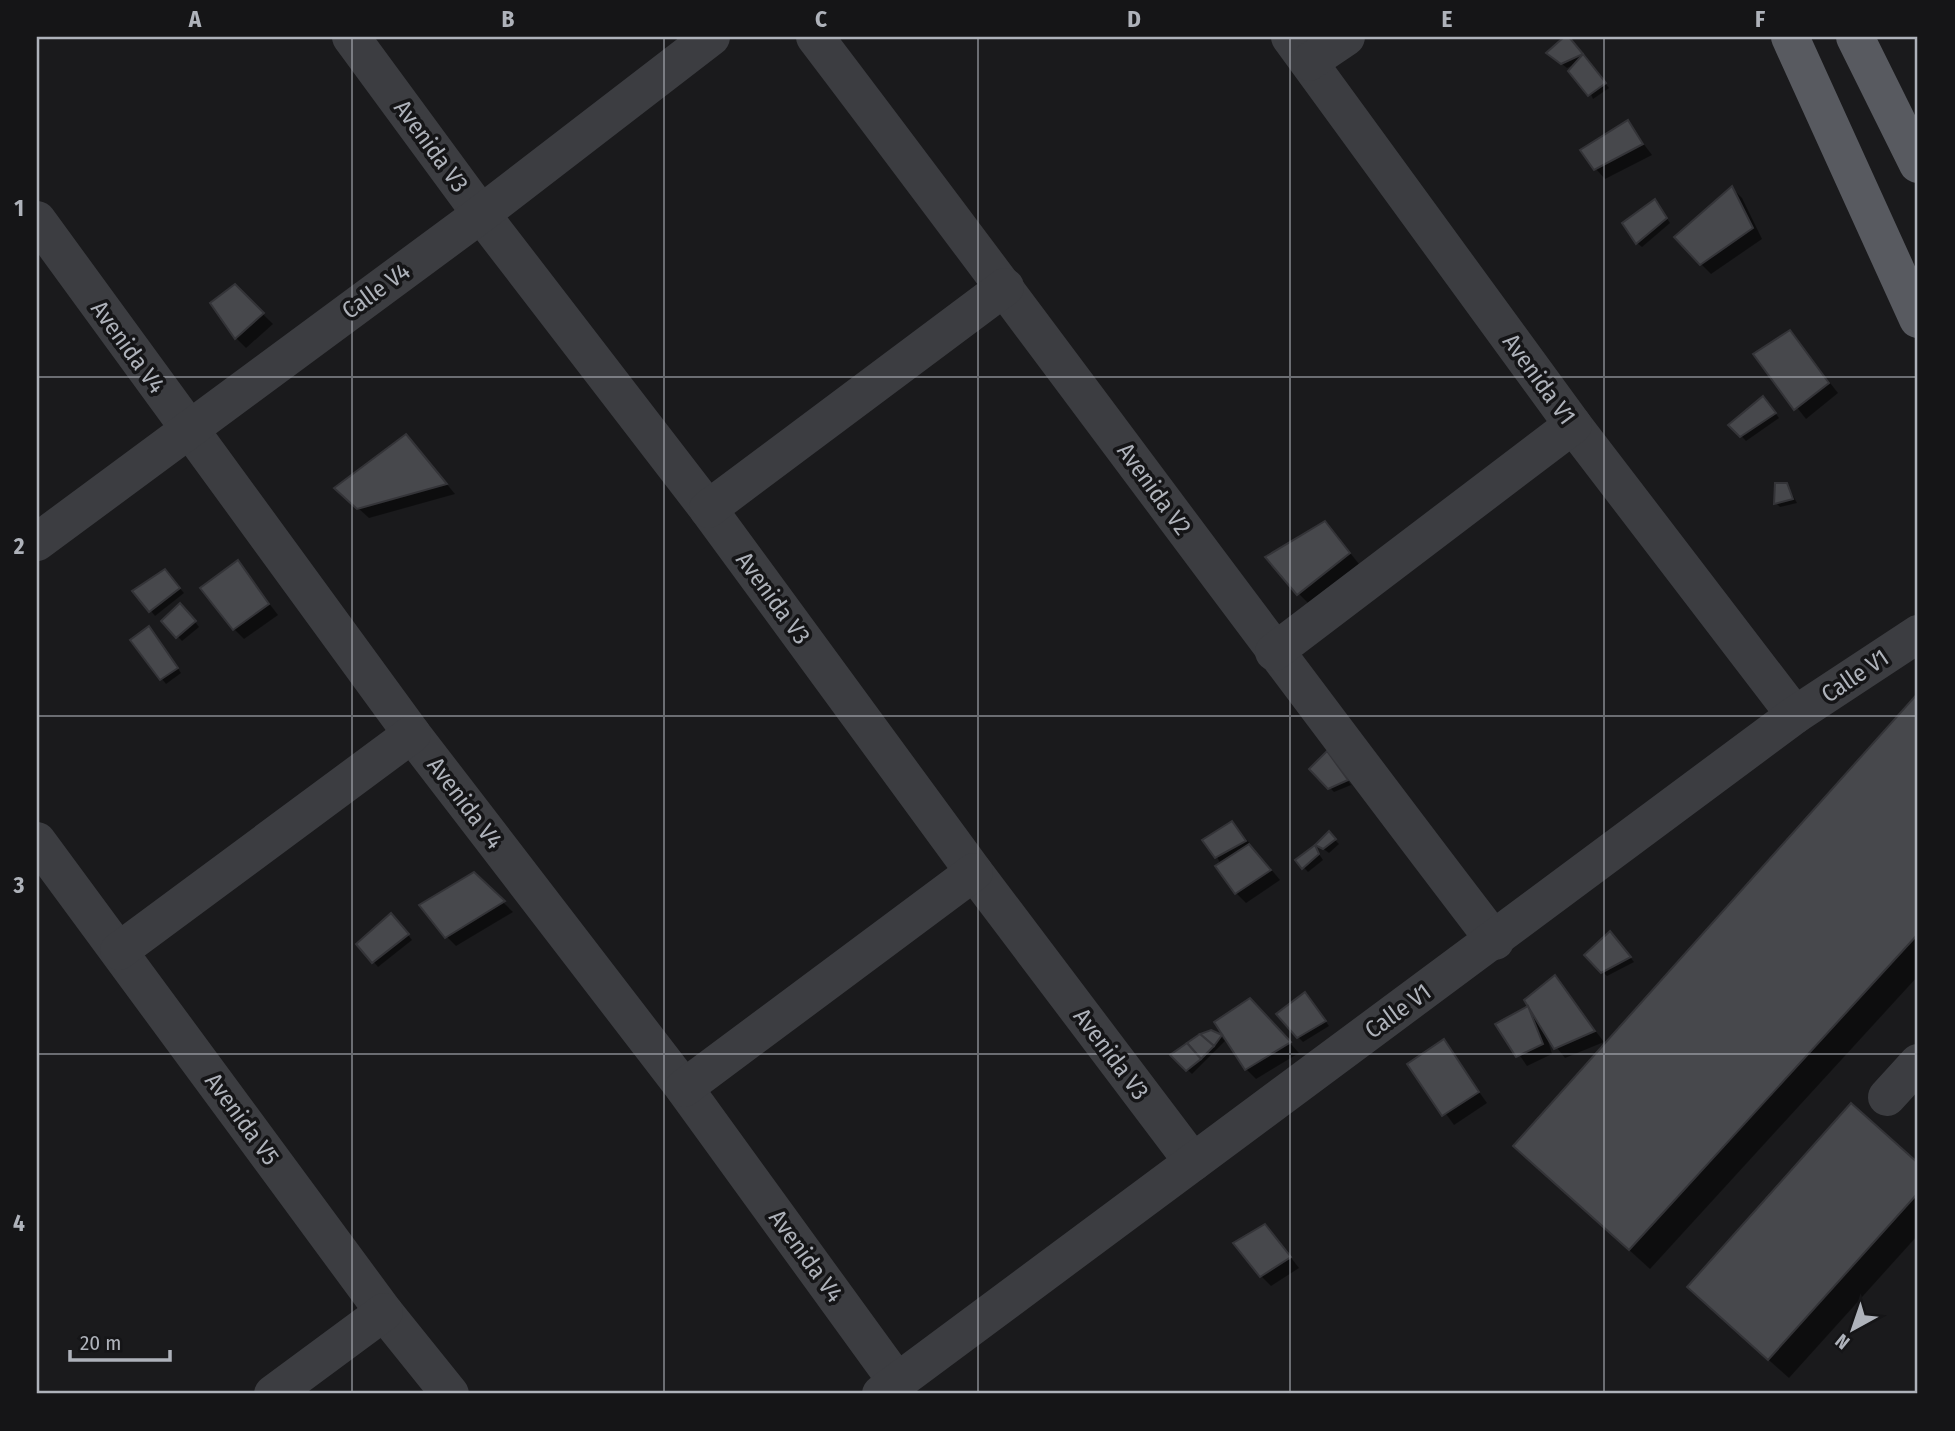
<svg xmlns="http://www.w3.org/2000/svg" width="1955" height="1431" font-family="'Fira Sans Condensed',sans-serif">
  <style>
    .shadow { fill: #0007 }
    .building { fill: #47484c; stroke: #343438; stroke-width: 2 }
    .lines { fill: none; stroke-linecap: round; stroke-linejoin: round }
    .minor { stroke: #3c3d41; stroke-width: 38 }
    .major { stroke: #585a60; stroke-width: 38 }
    .grid { fill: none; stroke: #aeb2ba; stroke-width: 2; stroke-opacity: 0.55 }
    .labels { text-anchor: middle; stroke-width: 7; stroke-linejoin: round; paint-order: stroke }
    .street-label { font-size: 24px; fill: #aeb2ba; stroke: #151517 }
    .neatline { fill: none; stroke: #aeb2ba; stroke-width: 2.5 }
    .grid-label { font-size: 23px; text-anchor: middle; font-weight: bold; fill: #aeb2ba }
  </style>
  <rect width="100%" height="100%" fill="#1a1a1c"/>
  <g class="shadow">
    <polygon points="1567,37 1609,88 1593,99 1577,63 1567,68 1548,53"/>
    <polygon points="1627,122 1652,155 1605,179 1595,168"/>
    <polygon points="1732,188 1742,198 1762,239 1711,274 1701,264"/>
    <polygon points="1659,206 1670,223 1642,247 1637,243"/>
    <polygon points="235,287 273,324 246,348 236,338"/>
    <polygon points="1790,332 1838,393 1806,419 1756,355"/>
    <polygon points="1767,402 1779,418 1746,441 1731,425"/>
    <polygon points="416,447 455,494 369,518 347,498"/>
    <polygon points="1787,485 1797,503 1780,507 1776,503"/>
    <polygon points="1334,533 1359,564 1308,603 1298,593"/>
    <polygon points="238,563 278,615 244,639 234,629"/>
    <polygon points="169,576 184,593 155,616 135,591"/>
    <polygon points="185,609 199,627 182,641 163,621"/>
    <polygon points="154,633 181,673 166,684 132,641"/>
    <polygon points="1918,696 1918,976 1650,1269 1515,1146"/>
    <polygon points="1332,758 1351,785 1334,792 1312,769"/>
    <polygon points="1236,827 1280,880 1246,903 1236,893 1217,857"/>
    <polygon points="1329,834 1339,844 1329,853 1318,845"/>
    <polygon points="1315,848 1323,860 1308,872 1297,860"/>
    <polygon points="474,874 513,912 456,946 446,936"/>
    <polygon points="396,920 412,940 378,967 359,944"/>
    <polygon points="1614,937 1634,962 1607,976 1586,956"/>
    <polygon points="1555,978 1604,1042 1565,1058 1546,1034 1552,1054 1527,1066 1498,1024 1530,1007"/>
    <polygon points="1310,999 1329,1026 1303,1042 1298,1037"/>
    <polygon points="1260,1010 1299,1053 1256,1079 1246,1069"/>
    <polygon points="1221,1037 1225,1041 1192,1074 1173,1056"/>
    <polygon points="1443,1042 1487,1103 1454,1125 1410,1064"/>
    <polygon points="1852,1106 1918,1166 1918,1235 1789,1378 1709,1307"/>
    <polygon points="1275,1237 1299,1268 1271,1286 1261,1276"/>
  </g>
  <g class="building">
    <polygon points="1564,37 1569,37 1583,54 1561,64 1546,53"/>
    <polygon points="1583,54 1606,83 1588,96 1568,71"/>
    <polygon points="1628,120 1643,144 1594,170 1580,150"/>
    <polygon points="1732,186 1753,228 1700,265 1674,237"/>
    <polygon points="1655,199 1667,218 1636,244 1622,223"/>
    <polygon points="235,284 264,313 235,339 210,303"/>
    <polygon points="1790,330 1829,383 1794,410 1753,354"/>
    <polygon points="1763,396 1776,413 1740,437 1728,425"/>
    <polygon points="406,434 447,484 357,509 334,488"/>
    <polygon points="1775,483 1787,483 1793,499 1774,504"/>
    <polygon points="1325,521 1350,553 1297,595 1265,557"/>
    <polygon points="238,560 269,604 233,630 200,588"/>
    <polygon points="165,569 180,588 149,612 132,591"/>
    <polygon points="180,603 196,621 176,638 161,621"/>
    <polygon points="149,626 178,668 160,680 130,640"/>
    <polygon points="1918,693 1918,934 1629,1250 1513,1146"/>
    <polygon points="1327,751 1348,780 1328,789 1309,769"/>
    <polygon points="1232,821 1246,841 1215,858 1202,840"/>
    <polygon points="1329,831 1336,839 1323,849 1315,845"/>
    <polygon points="1249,844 1271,870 1235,894 1215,866"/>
    <polygon points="1315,845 1319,854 1302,869 1295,860"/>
    <polygon points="474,872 505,901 445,938 419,905"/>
    <polygon points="391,913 409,934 372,963 356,944"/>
    <polygon points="1610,931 1631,957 1601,973 1584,955"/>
    <polygon points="1555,975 1595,1031 1554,1049 1524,1000"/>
    <polygon points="1305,992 1326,1021 1297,1038 1276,1014"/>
    <polygon points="1250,998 1291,1042 1245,1070 1214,1022"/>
    <polygon points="1528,1006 1543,1044 1516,1057 1495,1024"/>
    <polygon points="1211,1030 1222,1035 1214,1046 1200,1034"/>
    <polygon points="1200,1034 1214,1046 1201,1059 1187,1043"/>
    <polygon points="1444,1039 1479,1092 1442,1116 1407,1064"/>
    <polygon points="1187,1043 1201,1059 1186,1071 1170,1055"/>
    <polygon points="1851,1103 1918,1163 1918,1193 1768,1360 1687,1287"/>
    <polygon points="1265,1224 1291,1257 1260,1277 1233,1243"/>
  </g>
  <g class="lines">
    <g class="minor">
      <polyline points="351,37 481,214 708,509 974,872 1193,1162"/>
      <path d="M815,37C1043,337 1265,641 1495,941"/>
      <polyline points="1290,37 1573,425 1795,715"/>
      <polyline points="1309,62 1346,37"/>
      <polyline points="37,220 412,734 684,1088 898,1383"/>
      <polyline points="708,509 1005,287"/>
      <polyline points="37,542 481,214 711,37"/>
      <polyline points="1274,652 1573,425"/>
      <polyline points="37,841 384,1312 450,1394"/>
      <polyline points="119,951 412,734"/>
      <polyline points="684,1088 974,872"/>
      <polyline points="1887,1097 1918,1063"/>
      <polyline points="273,1394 384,1312"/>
      <polyline points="881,1394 1795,715 1918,634"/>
    </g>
    <g class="major">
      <polyline points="1790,37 1918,319"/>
      <polyline points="1855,37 1918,164"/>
    </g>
  </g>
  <path class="grid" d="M352,37V1394M664,37V1394M978,37V1394M1290,37V1394M1604,37V1394M37,377H1918M37,716H1918M37,1054H1918"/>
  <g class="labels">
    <g class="street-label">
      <text transform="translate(431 146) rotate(54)" y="8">Avenida V3</text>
      <text transform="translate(376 291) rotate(-36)" y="8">Calle V4</text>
      <text transform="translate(128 347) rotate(54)" y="8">Avenida V4</text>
      <text transform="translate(1539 379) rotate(54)" y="8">Avenida V1</text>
      <text transform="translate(1154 489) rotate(54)" y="8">Avenida V2</text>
      <text transform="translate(773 598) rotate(54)" y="8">Avenida V3</text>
      <text transform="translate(1855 676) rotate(-34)" y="8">Calle V1</text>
      <text transform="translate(465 803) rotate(53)" y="8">Avenida V4</text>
      <text transform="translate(1398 1011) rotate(-36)" y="8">Calle V1</text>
      <text transform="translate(1111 1054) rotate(53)" y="8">Avenida V3</text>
      <text transform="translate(242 1119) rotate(54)" y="8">Avenida V5</text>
      <text transform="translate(806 1256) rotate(54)" y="8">Avenida V4</text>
    </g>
  </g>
  <rect width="1955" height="1431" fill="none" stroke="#151517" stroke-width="77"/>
  <g transform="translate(1853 1329) rotate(220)" stroke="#151517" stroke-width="5" paint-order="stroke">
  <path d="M0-5L12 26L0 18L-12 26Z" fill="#aeb2ba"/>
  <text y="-10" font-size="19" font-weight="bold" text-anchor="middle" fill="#aeb2ba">N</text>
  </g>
  <path d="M70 1350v10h100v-10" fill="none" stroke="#aeb2ba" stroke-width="3.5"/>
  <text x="80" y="1350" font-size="21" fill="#aeb2ba" stroke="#151517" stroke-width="5" paint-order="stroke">20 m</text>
  <rect x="38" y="38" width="1878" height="1354" class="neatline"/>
  <g class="grid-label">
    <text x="195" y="27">A</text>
    <text x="508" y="27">B</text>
    <text x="821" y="27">C</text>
    <text x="1134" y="27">D</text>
    <text x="1447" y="27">E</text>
    <text x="1760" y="27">F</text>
    <text x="19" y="216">1</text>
    <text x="19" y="554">2</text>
    <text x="19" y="893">3</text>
    <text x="19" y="1231">4</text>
  </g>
</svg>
